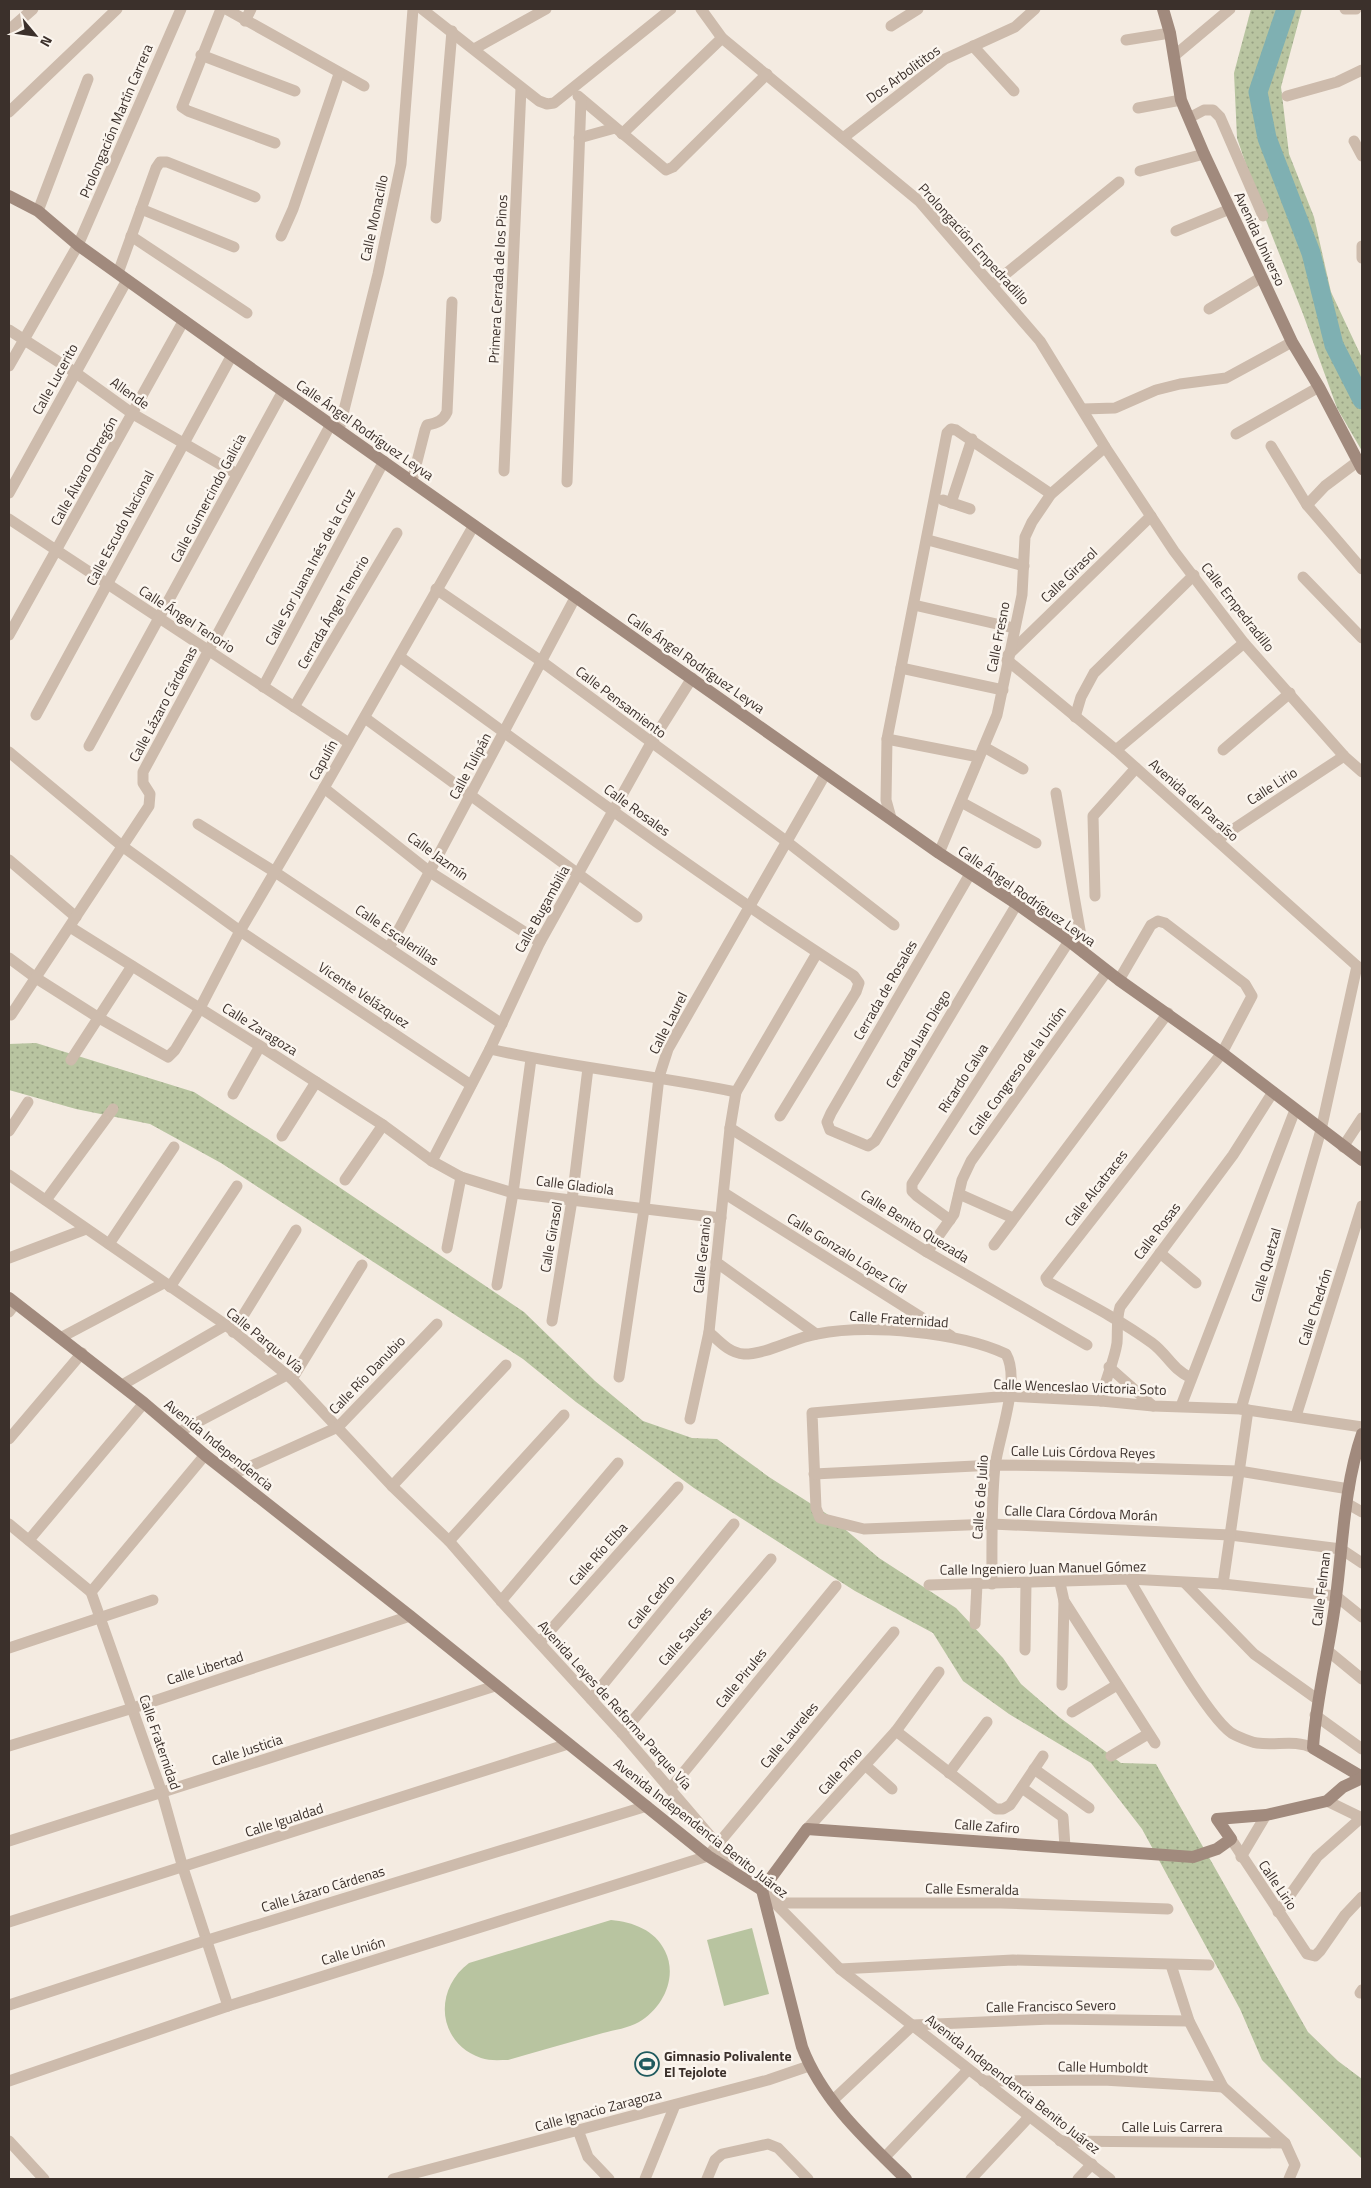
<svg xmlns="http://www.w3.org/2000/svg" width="1371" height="2188" font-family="'Titillium Web',sans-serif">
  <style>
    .grass { fill: url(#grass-dots) }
    .garden { fill: #b8c4a0 }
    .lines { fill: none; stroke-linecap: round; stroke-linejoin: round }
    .river { stroke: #7fb0b2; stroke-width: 19 }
    .street { stroke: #cdbbac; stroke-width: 11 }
    .secondary { stroke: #a18a7d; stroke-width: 12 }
    .labels { text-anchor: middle; stroke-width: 5; stroke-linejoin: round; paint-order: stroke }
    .street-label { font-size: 14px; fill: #3b302b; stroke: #fbf5ee }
    .poi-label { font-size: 14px; font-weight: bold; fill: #3b302b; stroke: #fbf5ee; text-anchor: start }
  </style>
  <defs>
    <pattern id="grass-dots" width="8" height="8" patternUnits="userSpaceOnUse" patternTransform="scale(1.25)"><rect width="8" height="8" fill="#b8c4a0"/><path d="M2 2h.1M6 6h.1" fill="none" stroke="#97a083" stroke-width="1.8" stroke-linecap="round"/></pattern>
  </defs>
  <rect width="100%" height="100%" fill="#f4ebe1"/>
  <g class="grass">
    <polygon points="1251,9 1302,9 1281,87 1289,154 1314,217 1331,292 1362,358 1362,451 1337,408 1303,314 1258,200 1237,138 1234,73"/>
    <polygon points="36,1043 194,1092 268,1139 524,1312 595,1381 643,1421 692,1438 717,1439 769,1477 827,1514 879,1558 956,1608 1003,1658 1021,1684 1059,1717 1121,1763 1156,1764 1308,2032 1338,2061 1362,2079 1362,2159 1262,2060 1240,2009 1142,1829 1091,1763 1009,1714 963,1681 933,1633 855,1591 694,1488 576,1402 523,1359 221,1163 150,1124 76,1109 9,1090 9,1044"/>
  </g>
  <g class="garden">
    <path d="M611,1920C633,1922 655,1930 665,1951C678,1977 663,2008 639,2022C629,2028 614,2030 603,2033C571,2042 539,2051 508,2060C499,2060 489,2061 481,2058C436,2042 434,1989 469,1963Z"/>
    <polygon points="752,1928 769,1994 724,2006 707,1940"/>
  </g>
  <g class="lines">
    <polyline class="river" points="1286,9 1258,92 1267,138 1311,253 1334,345 1362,400"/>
    <g class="street">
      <polyline points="221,9 182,107 188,111 275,143"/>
      <polyline points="226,9 364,86"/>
      <polyline points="422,9 539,101 547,104 554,103 671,9"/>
      <polyline points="701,9 722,38 919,201 1040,341 1105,447 1174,551 1244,643 1344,756 1362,772"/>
      <polyline points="1345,9 1356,9"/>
      <polyline points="245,21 251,9"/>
      <polyline points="891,26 918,9"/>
      <polyline points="9,30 33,9"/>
      <polyline points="1126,40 1170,33"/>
      <polyline points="973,46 1014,91"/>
      <polyline points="474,49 546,9"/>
      <polyline points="201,55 295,91"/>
      <polyline points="1174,56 1230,9"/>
      <polyline points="578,96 666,170 673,167 767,74"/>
      <polyline points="1287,96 1337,82 1362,70"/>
      <polyline points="1138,108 1181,100"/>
      <polyline points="9,112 117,9"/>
      <polyline points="1189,118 1204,110 1213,110 1220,117 1263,216"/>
      <polyline points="622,134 722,38"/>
      <polyline points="579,138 615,128"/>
      <polyline points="843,138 945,59 1015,27 1035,9"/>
      <polyline points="1354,141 1362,156"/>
      <polyline points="1140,171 1204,154"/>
      <polyline points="141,209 234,247"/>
      <polyline points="38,211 88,79"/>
      <polyline points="436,218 452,31"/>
      <polyline points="1176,231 1230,209"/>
      <polyline points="131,236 247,313"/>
      <polyline points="281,236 293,209 339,74"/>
      <polyline points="1362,246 1362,258"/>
      <polyline points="118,273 156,168 160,162 167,162 255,197"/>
      <polyline points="992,285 1119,182"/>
      <polyline points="1209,309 1262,277"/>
      <polyline points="9,330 76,373 133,414 237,474"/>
      <polyline points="9,366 78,245 181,9"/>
      <polyline points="1083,409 1115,408 1156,390 1180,384 1226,378 1292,342"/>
      <polyline points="339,430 378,274 401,164 413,9"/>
      <polyline points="1236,434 1319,387"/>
      <polyline points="1271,446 1307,505 1362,569"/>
      <polyline points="504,471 521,88"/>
      <path d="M412,481L425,430L427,425C437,423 443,421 447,412L452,302"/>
      <polyline points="567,482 581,99"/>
      <polyline points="9,493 127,280"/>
      <polyline points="943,500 970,509"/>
      <polyline points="951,503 972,439"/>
      <polyline points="1307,505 1325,486 1357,462"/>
      <polyline points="9,519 349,743"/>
      <polyline points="928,540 1024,566"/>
      <polyline points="1303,577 1362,638"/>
      <polyline points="436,589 541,661 786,841 894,925"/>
      <polyline points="914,605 1014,628"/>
      <polyline points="9,635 184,320"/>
      <polyline points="1008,655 1151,516"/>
      <path d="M400,657C550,765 698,876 854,976L859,983L856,992L780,1116"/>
      <polyline points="1007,660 1116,750 1357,966"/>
      <polyline points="901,668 1003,690"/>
      <polyline points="263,687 384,461"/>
      <polyline points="294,707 397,533"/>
      <polyline points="36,715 232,355"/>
      <polyline points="1075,717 1081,697 1094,673 1194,575"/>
      <polyline points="365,718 637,917"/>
      <polyline points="887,739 979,757"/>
      <polyline points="89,746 283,391"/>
      <polyline points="984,747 1023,769"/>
      <polyline points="1116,750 1244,643"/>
      <polyline points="1223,750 1290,693"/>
      <polyline points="9,752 122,846 240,931 471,1085"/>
      <polyline points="324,788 430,872 540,942"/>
      <polyline points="1056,793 1084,953"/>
      <polyline points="961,802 1036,843"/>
      <polyline points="891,818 886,800 887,739 947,433 951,429 956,430 1051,494"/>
      <polyline points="198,824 275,872 502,1024"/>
      <polyline points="1217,840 1344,756"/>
      <polyline points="939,853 997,715 1022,595 1025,537 1032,522 1051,494 1105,447"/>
      <polyline points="9,860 76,917"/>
      <polyline points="970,874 831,1113 827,1122 830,1130 868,1146 875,1141 1017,904"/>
      <polyline points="1095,896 1093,816 1136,768"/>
      <polyline points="70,927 260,1046 383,1125 432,1161 461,1177 513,1193 721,1218"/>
      <polyline points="389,948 576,596"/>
      <polyline points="9,958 36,978 99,1018 168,1057 175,1050 199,1010 240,931 324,788 474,525"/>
      <path d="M1119,980L1151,925L1158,921L1165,923L1245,984L1252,996L1222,1053L1046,1278L1048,1282C1083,1301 1119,1319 1152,1343C1168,1355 1171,1368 1191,1378"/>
      <polyline points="11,1015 149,806 150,794 143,783 143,772 331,424"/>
      <path d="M490,1049C571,1068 655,1075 736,1092"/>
      <polyline points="71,1060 132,966"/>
      <polyline points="233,1094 260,1046"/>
      <polyline points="730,1128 927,1252 1087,1345"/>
      <polyline points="9,1131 28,1102"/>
      <polyline points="282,1136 316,1082"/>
      <polyline points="1343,1147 1362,1118"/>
      <polyline points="432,1161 490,1049 540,942 651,743 692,678"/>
      <polyline points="9,1175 226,1325 292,1379 392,1486 449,1541 501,1601 622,1733 718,1845 730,1869"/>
      <polyline points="345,1180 383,1125"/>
      <polyline points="724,1193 951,1336"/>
      <polyline points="959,1194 1013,1218"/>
      <polyline points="46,1200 113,1109"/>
      <polyline points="950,1220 917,1196 912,1191 912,1184 1069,941"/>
      <polyline points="109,1244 174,1147"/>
      <polyline points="994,1245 1168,1013"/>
      <polyline points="447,1248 461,1177"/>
      <polyline points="927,1252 954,1214 962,1180 971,1161 1107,971"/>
      <polyline points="1160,1253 1196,1283"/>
      <polyline points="9,1258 86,1229"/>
      <polyline points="716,1262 816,1334"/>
      <polyline points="497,1285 513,1193 531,1059"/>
      <polyline points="170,1287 237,1186"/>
      <polyline points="9,1312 15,1304"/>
      <polyline points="552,1321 572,1200 588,1068"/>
      <polyline points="233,1332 296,1230"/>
      <path d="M709,1332C719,1341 729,1353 744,1354C768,1354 793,1338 817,1334C868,1324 959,1332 1006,1354C1021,1380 999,1436 995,1466C991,1505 992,1545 992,1584"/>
      <polyline points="60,1338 164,1283"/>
      <polyline points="1109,1367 1153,1406"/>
      <polyline points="619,1377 644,1209 659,1077 668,1049 826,773"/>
      <polyline points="292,1379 362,1265"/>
      <polyline points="122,1385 226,1325"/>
      <path d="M1101,1401C1104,1381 1114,1363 1117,1343C1118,1330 1116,1320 1120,1307L1233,1155L1273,1092"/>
      <polyline points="1181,1406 1295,1110"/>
      <polyline points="1241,1409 1321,1130 1357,966"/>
      <polyline points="1296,1416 1362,1206"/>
      <polyline points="690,1419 709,1332 730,1128 736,1092 817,953"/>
      <polyline points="1362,1427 1241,1409 1153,1406 1101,1401 1009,1396 812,1413 816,1508 820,1518 864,1529 992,1524 1230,1535 1341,1549 1362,1563"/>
      <polyline points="179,1432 287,1375"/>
      <polyline points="9,1439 82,1353"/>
      <polyline points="814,1474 995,1465 1066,1466 1239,1471 1349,1489"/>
      <polyline points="231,1475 338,1427 437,1324"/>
      <polyline points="392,1486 506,1365"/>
      <polyline points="1348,1504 1362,1512"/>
      <polyline points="9,1524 91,1592 162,1793 183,1868 228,2006"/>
      <polyline points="29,1540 144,1403"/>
      <polyline points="449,1541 564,1415"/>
      <path d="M1129,1579C1147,1609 1210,1724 1235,1735C1242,1738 1250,1742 1257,1743C1277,1746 1294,1739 1313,1748"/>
      <polyline points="1060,1583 1064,1601 1155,1743"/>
      <polyline points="1185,1583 1254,1654 1317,1699"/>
      <polyline points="1223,1584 1248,1410"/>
      <polyline points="929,1585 1129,1579 1223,1584 1336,1596 1362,1617"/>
      <polyline points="91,1592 205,1455"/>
      <polyline points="501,1601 618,1463"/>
      <polyline points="975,1624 977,1584"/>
      <polyline points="540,1642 678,1487"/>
      <polyline points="9,1648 153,1600"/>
      <polyline points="1025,1650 1026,1583"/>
      <polyline points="1328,1651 1362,1679"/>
      <polyline points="1062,1685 1064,1601"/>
      <polyline points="591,1699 734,1524"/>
      <polyline points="1072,1712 1117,1685"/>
      <polyline points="1315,1715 1362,1749"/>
      <polyline points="896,1731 996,1809 1003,1809 1010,1805 1043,1756"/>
      <polyline points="622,1733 771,1559"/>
      <polyline points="9,1746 133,1708 410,1616"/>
      <polyline points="1111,1756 1148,1734"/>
      <polyline points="865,1765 892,1789"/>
      <polyline points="1034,1769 1089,1808"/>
      <polyline points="949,1773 987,1722"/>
      <polyline points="1022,1788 1063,1817 1065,1847"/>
      <polyline points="670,1789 836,1586"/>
      <polyline points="1327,1801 1362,1818"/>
      <polyline points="807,1829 896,1731 939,1672"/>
      <polyline points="1231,1839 1307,1954 1315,1956 1320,1951 1345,1915 1362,1897"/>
      <polyline points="9,1841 495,1686"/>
      <polyline points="1241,1857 1266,1815"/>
      <polyline points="762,1890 840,1969 1110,2179"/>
      <polyline points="776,1903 1001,1903 1168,1909"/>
      <polyline points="1278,1912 1317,1857 1361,1818"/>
      <polyline points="9,1922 568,1744"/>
      <polyline points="1171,1965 1189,2021 1223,2087 1285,2143 1295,2165 1289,2179"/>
      <polyline points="840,1969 1013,1960 1209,1965"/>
      <polyline points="1360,1993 1362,1990"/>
      <polyline points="9,2005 208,1940 647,1806"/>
      <polyline points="9,2081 228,2006 708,1856 894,1632"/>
      <polyline points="983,2081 1103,2080 1223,2087"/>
      <polyline points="832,2101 913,2025 1052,2019 1189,2021"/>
      <polyline points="578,2130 588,2157 609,2179"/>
      <polyline points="9,2141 44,2179"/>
      <polyline points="1060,2141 1285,2143"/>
      <polyline points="884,2158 968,2070"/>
      <polyline points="393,2179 768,2080 809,2066"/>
      <polyline points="645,2179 675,2105"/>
      <polyline points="707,2179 715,2160 722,2154 768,2144 778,2148 808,2179"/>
      <polyline points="971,2179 1029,2117"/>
      <polyline points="1078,2179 1092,2164"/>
    </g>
    <g class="secondary">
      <polyline points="1163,9 1170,33 1181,100 1204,154 1292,342 1319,387 1362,469"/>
      <polyline points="9,196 38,211 78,245 232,355 939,853 1017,904 1069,941 1119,980 1222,1053 1362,1160"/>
      <polyline points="9,1298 144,1403 205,1455 410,1616 708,1856 762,1890"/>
      <path d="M1362,1434C1344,1486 1343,1543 1336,1597C1330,1648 1316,1696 1313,1748L1362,1777"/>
      <polyline points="762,1890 807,1829 1193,1857 1217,1849 1231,1839 1217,1819 1266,1815 1327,1801 1343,1787 1362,1778"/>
      <path d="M762,1890L802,2047C822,2100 866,2140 906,2179"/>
    </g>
  </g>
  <defs>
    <g id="stadium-ring" transform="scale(1.25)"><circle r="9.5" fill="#fbf5ee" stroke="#1f5a5e" stroke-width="1.5"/><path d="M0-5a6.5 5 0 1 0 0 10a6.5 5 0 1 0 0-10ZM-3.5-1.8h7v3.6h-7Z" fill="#1f5a5e"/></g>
  </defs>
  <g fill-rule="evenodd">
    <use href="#stadium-ring" x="647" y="2064"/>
  </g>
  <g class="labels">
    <g class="street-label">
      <text transform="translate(903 74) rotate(-36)" y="5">Dos Arbolititos</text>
      <text transform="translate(116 121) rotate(-67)" y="5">Prolongación Martín Carrera</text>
      <text transform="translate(374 218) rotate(-78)" y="5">Calle Monacillo</text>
      <text transform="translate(1260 239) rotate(65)" y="5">Avenida Universo</text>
      <text transform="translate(974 244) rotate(48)" y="5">Prolongación Empedradillo</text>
      <text transform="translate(498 279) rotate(-87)" y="5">Primera Cerrada de los Pinos</text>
      <text transform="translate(55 379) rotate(-61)" y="5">Calle Lucerito</text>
      <text transform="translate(130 393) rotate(35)" y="5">Allende</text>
      <text transform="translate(365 430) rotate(35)" y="5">Calle Ángel Rodríguez Leyva</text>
      <text transform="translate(84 471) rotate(-61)" y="5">Calle Álvaro Obregón</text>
      <text transform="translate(208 498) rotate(-62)" y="5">Calle Gumercindo Galicia</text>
      <text transform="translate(120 528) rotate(-62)" y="5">Calle Escudo Nacional</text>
      <text transform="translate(310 567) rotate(-62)" y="5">Calle Sor Juana Inés de la Cruz</text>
      <text transform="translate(1069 575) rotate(-44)" y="5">Calle Girasol</text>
      <text transform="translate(1238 607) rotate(52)" y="5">Calle Empedradillo</text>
      <text transform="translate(333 612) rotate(-60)" y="5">Cerrada Ángel Tenorio</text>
      <text transform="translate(187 619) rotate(33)" y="5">Calle Ángel Tenorio</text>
      <text transform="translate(998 637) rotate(-79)" y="5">Calle Fresno</text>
      <text transform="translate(696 663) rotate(35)" y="5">Calle Ángel Rodríguez Leyva</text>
      <text transform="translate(621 702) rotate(37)" y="5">Calle Pensamiento</text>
      <text transform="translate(163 704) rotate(-62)" y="5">Calle Lázaro Cárdenas</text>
      <text transform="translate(323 760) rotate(-61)" y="5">Capulín</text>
      <text transform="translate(470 766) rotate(-62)" y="5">Calle Tulipán</text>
      <text transform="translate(1272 786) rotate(-33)" y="5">Calle Lirio</text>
      <text transform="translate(1194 800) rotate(42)" y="5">Avenida del Paraíso</text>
      <text transform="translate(637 810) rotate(36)" y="5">Calle Rosales</text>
      <text transform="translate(438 856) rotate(36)" y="5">Calle Jazmín</text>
      <text transform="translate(1027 896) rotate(35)" y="5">Calle Ángel Rodríguez Leyva</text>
      <text transform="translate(542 909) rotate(-61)" y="5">Calle Bugambilia</text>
      <text transform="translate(397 935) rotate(34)" y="5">Calle Escalerillas</text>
      <text transform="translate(885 990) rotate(-60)" y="5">Cerrada de Rosales</text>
      <text transform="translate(364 995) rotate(34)" y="5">Vicente Velázquez</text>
      <text transform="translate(668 1023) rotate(-63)" y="5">Calle Laurel</text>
      <text transform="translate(260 1029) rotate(32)" y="5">Calle Zaragoza</text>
      <text transform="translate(918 1039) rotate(-59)" y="5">Cerrada Juan Diego</text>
      <text transform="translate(1017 1071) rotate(-54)" y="5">Calle Congreso de la Unión</text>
      <text transform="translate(963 1078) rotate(-57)" y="5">Ricardo Calva</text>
      <text transform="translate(575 1185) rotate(7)" y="5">Calle Gladiola</text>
      <text transform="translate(1096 1188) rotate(-52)" y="5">Calle Alcatraces</text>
      <text transform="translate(915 1226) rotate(32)" y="5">Calle Benito Quezada</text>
      <text transform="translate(1157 1231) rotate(-53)" y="5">Calle Rosas</text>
      <text transform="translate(551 1237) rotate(-80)" y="5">Calle Girasol</text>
      <text transform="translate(847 1253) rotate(32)" y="5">Calle Gonzalo López Cid</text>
      <text transform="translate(702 1255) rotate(-84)" y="5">Calle Geranio</text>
      <text transform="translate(1266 1265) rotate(-74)" y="5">Calle Quetzal</text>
      <text transform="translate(1315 1307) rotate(-72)" y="5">Calle Chedrón</text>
      <text transform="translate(899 1319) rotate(4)" y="5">Calle Fraternidad</text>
      <text transform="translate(265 1340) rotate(39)" y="5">Calle Parque Vía</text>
      <text transform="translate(367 1375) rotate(-46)" y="5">Calle Río Danubio</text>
      <text transform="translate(1080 1387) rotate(2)" y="5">Calle Wenceslao Victoria Soto</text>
      <text transform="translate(219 1445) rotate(39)" y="5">Avenida Independencia</text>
      <text transform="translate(1083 1452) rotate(1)" y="5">Calle Luis Córdova Reyes</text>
      <text transform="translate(980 1497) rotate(-86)" y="5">Calle 6 de Julio</text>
      <text transform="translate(1081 1513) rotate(2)" y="5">Calle Clara Córdova Morán</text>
      <text transform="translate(598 1554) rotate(-48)" y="5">Calle Río Elba</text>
      <text transform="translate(1043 1568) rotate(-1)" y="5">Calle Ingeniero Juan Manuel Gómez</text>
      <text transform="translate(1321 1589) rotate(-83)" y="5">Calle Felman</text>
      <text transform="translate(651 1602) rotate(-51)" y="5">Calle Cedro</text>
      <text transform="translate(685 1636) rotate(-49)" y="5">Calle Sauces</text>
      <text transform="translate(205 1668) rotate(-18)" y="5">Calle Libertad</text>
      <text transform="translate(741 1678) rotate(-51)" y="5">Calle Pirules</text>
      <text transform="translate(615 1705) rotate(48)" y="5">Avenida Leyes de Reforma Parque Vía</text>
      <text transform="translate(789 1735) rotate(-50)" y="5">Calle Laureles</text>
      <text transform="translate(160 1742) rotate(71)" y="5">Calle Fraternidad</text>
      <text transform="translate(247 1750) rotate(-18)" y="5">Calle Justicia</text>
      <text transform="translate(840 1771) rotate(-48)" y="5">Calle Pino</text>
      <text transform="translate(284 1820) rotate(-18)" y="5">Calle Igualdad</text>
      <text transform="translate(987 1826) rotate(4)" y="5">Calle Zafiro</text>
      <text transform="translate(701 1828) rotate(38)" y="5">Avenida Independencia Benito Juárez</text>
      <text transform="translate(1278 1885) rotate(56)" y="5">Calle Lirio</text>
      <text transform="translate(323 1889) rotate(-17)" y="5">Calle Lázaro Cárdenas</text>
      <text transform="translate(972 1889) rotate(1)" y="5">Calle Esmeralda</text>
      <text transform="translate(353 1951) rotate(-17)" y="5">Calle Unión</text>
      <text transform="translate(1051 2006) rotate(-1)" y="5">Calle Francisco Severo</text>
      <text transform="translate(1103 2067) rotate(1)" y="5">Calle Humboldt</text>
      <text transform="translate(1013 2084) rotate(38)" y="5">Avenida Independencia Benito Juárez</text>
      <text transform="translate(598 2110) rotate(-15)" y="5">Calle Ignacio Zaragoza</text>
      <text x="1172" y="2132">Calle Luis Carrera</text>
    </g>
    <g class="poi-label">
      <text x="664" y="2061">Gimnasio Polivalente<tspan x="664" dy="16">El Tejolote</tspan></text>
    </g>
  </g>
  <rect width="1371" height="2188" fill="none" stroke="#3b302b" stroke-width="20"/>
  <g transform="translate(35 35) rotate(119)" stroke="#fbf5ee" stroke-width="4" paint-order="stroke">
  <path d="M0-4L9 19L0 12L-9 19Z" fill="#3b302b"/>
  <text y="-8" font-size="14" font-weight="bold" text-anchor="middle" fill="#3b302b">N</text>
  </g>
</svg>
